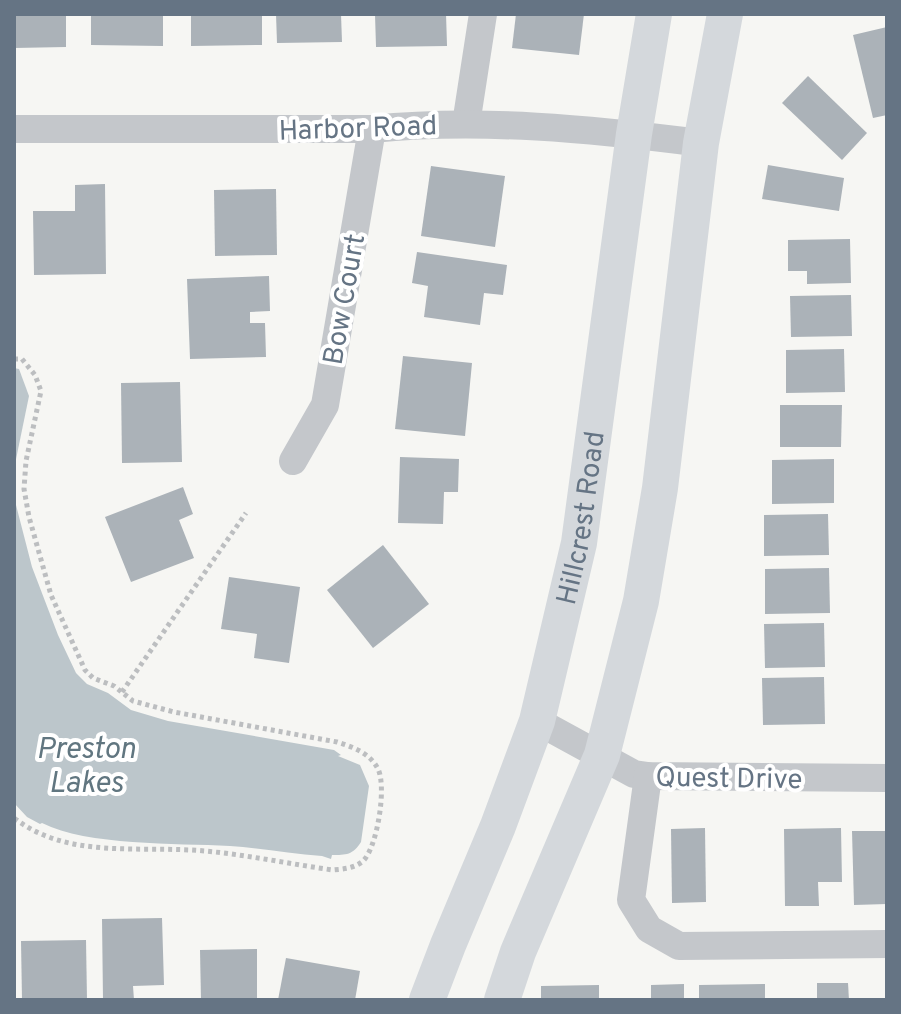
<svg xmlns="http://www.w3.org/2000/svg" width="901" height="1014" font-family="Overpass,sans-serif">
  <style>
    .water { fill: #bcc6cb }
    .building { fill: #abb2b8 }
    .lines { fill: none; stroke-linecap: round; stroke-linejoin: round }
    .path { stroke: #bcbec0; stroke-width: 5; stroke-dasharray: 4 4; stroke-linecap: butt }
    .minor { stroke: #c4c7cb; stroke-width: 28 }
    .major { stroke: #d4d8dc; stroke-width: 36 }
    .labels { text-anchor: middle; stroke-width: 8; stroke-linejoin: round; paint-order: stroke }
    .street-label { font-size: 28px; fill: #657484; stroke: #fff }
    .water-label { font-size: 30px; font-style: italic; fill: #617680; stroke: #fff }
  </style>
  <rect width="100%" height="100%" fill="#f6f6f3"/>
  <g class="water">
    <polygon points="14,368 19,369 29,396 14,469"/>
    <path d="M14,477L16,505L32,567L58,635L76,673L87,684L108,693L131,710L168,721L334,750L341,755L338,756L360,765L369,786L361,842C353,855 346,855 332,855L331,859L322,856C291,854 260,848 230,846C175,843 88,846 42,823L40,824L27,817L14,803Z"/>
  </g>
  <g class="building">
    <polygon points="14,14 66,14 66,47 14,48"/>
    <polygon points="91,14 163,14 163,46 91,45"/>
    <polygon points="191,14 262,14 262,45 191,46"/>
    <polygon points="276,14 341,14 342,42 277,43"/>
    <polygon points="375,14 446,14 447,46 376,47"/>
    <polygon points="516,14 584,14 579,55 512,48"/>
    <polygon points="887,27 887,115 873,118 853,35"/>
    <polygon points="808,76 867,133 842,160 782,103"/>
    <polygon points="768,165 844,178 839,211 762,199"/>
    <polygon points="431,166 505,176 495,247 421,236"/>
    <polygon points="105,184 106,274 34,275 33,211 75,211 75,185"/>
    <polygon points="276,189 277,255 215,256 214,190"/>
    <polygon points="850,239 851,283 807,284 807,271 788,271 788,240"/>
    <polygon points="417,252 507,265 503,295 484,293 480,325 424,317 428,286 412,283"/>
    <polygon points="269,276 270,311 250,312 250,323 265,323 266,357 190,359 187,279"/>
    <polygon points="851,295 852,336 791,337 790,296"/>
    <polygon points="844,349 845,392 786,393 786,350"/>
    <polygon points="403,356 472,363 465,436 395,429"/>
    <polygon points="180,382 182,462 122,463 121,383"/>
    <polygon points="780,405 842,405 841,447 780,447"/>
    <polygon points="400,457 459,459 458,492 444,492 443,524 398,523"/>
    <polygon points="834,459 834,503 772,504 772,460"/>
    <polygon points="183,487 193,514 179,520 194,558 131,582 105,517"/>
    <polygon points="828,514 829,555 764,556 764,515"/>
    <polygon points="383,545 429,604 373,648 327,590"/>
    <polygon points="829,568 830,613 765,614 765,569"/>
    <polygon points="229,577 300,587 289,663 254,658 257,634 221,629"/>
    <polygon points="824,623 825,667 765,668 764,624"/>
    <polygon points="824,677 825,724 763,725 762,678"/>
    <polygon points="705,828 706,902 672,903 671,829"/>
    <polygon points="841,828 842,882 818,882 819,906 785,906 784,829"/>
    <polygon points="852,831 887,831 887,904 854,905"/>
    <polygon points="162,918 164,985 133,986 134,1000 103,1000 102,919"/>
    <polygon points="86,940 87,1000 22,1000 21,941"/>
    <polygon points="257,949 257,1000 201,1000 200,950"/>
    <polygon points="286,958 360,971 355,1000 278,1000"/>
    <polygon points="817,983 848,983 849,1000 817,1000"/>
    <polygon points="684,984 684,1000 651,1000 651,985"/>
    <polygon points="765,984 765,1000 699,1000 699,985"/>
    <polygon points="599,985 599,1000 541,1000 541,986"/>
  </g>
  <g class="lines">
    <g class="path">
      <path d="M14,359H22L35,375L41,391L26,461L24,489L29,517L51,595L85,670L93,678L114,686L133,701L174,712L337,742C353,747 370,753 378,769C387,787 377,848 363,861C355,868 344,869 333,870C290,864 248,855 205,851C139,845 69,860 14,818"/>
      <polyline points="122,692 246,513"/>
    </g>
    <g class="minor">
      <polyline points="466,124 483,14"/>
      <path d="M14,129H372C481,118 592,129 701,143"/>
      <polyline points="293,461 325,405 372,129"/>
      <polyline points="537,721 634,774 648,776 887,778"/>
      <polyline points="648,776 631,900 649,929 679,946 887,944"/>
    </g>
    <g class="major">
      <path id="s1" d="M427,1000L448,945L498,826L537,721L579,543L634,134L654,14"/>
      <polyline points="502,1000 518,952 602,755 641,601 660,488 701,143 725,14"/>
    </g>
  </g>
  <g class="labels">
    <g class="street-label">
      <text transform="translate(358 127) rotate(-2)" y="10">Harbor Road</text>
      <text transform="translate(343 299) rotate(-80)" y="10">Bow Court</text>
      <text dy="10" stroke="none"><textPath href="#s1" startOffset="508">Hillcrest Road</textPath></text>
      <text transform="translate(729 777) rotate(1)" y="10">Quest Drive</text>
    </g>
    <g class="water-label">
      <text x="86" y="758">Preston<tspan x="86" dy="34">Lakes</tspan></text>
    </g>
  </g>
  <rect width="901" height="1014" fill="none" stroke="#657484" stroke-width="32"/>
</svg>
